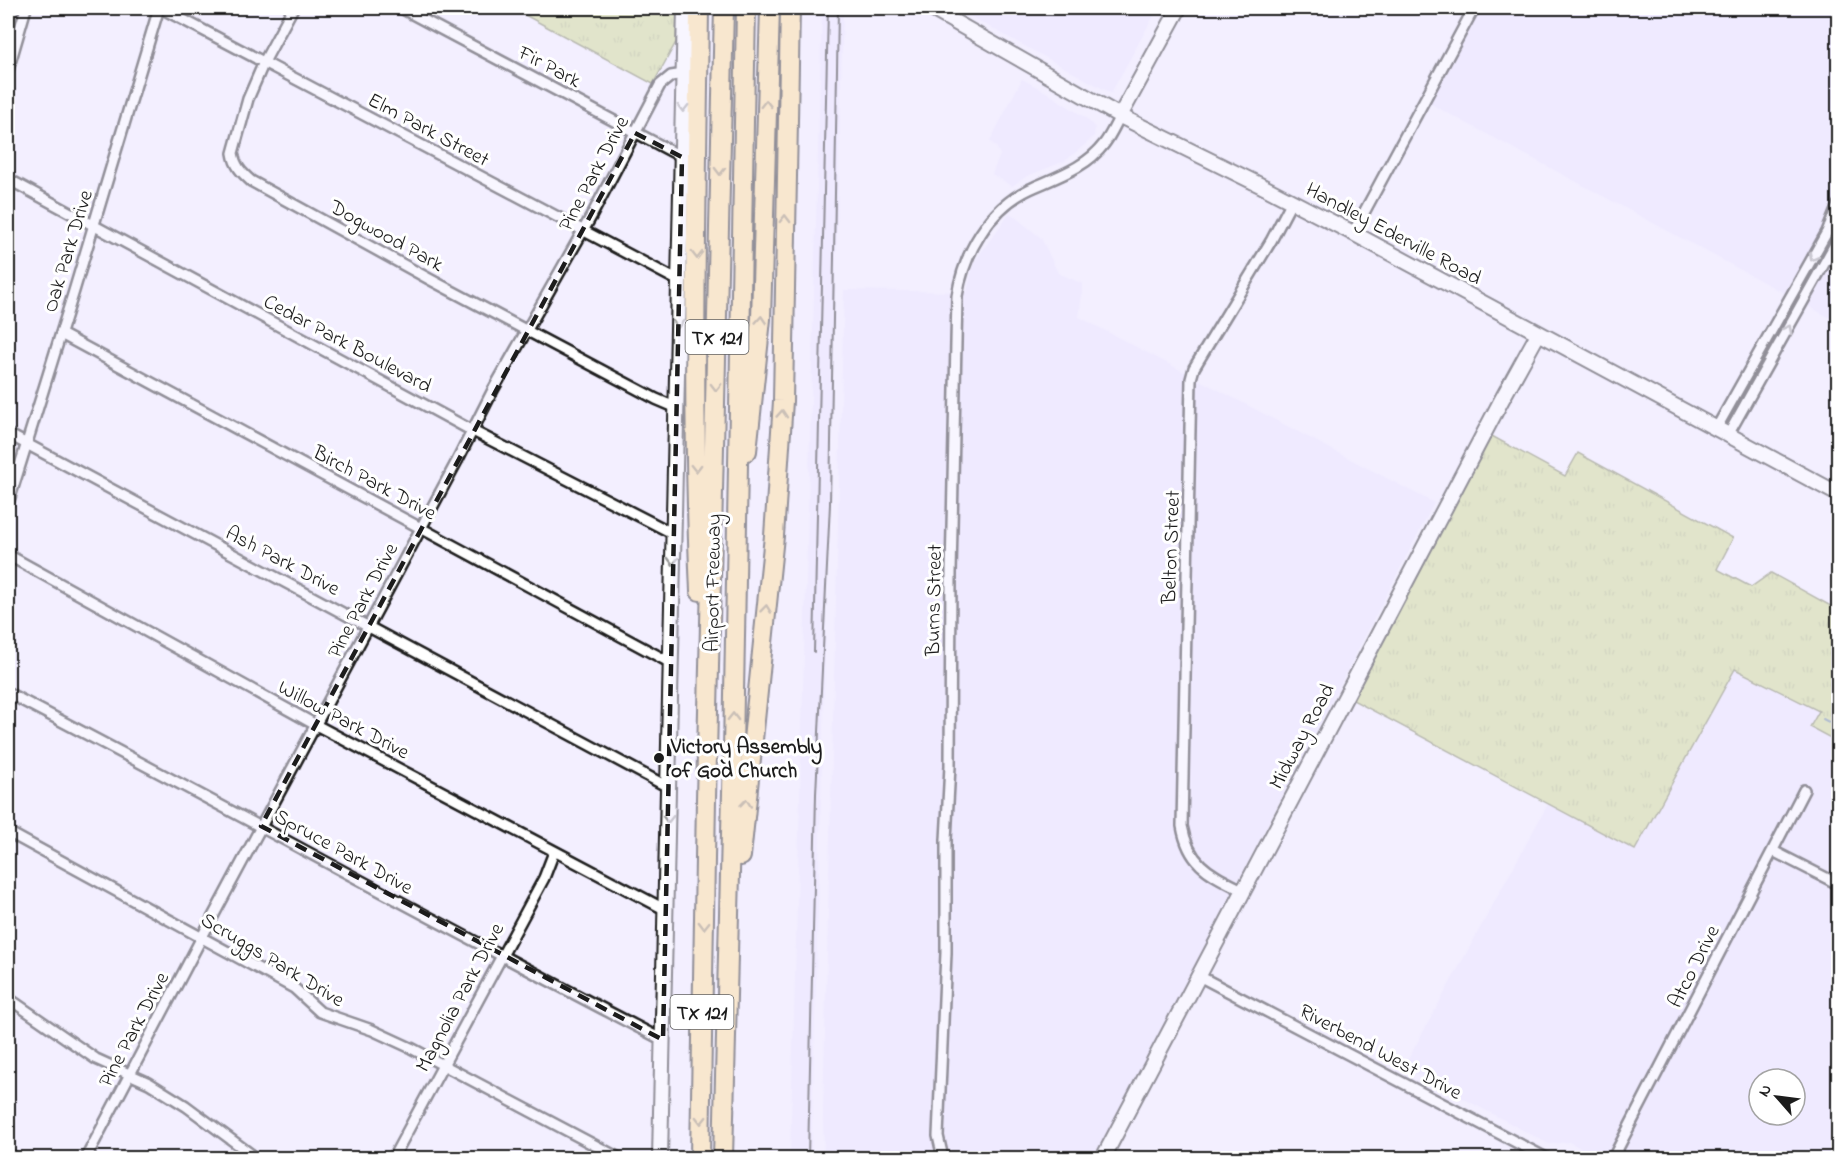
<svg xmlns="http://www.w3.org/2000/svg" width="1846" height="1166" font-family="'Indie Flower',sans-serif">
  <style>
    .built { fill: #ebe4ff; fill-rule: evenodd }
    .grass { fill: url(#grass-tufts); stroke: #747a54; stroke-width: 1.5 }
    .lines { fill: none; stroke-linecap: round; stroke-linejoin: round }
    .stream { stroke: #627f99; stroke-width: 2 }
    .street-casing { stroke: #1c1c1c; stroke-width: 14 }
    .secondary-casing { stroke: #1c1c1c; stroke-width: 18 }
    .highway-casing { stroke: #1c1c1c; stroke-width: 22 }
    .street { stroke: #fff; stroke-width: 9 }
    .secondary { stroke: #fff; stroke-width: 14 }
    .highway { stroke: #ffdd96; stroke-width: 18 }
    .rail { stroke: #1c1c1c; stroke-width: 2 }
    .oneway { stroke: #99865f }
    .oneway2 { stroke: #999 }
    .marked { fill: none; stroke: #1c1c1c; stroke-width: 4.5; stroke-dasharray: 12 8; stroke-linejoin: round }
    .poi-dot { fill: #1c1c1c; stroke: #fff; stroke-width: 2 }
    .labels { text-anchor: middle; stroke-width: 6; stroke-linejoin: round; paint-order: stroke }
    .shield { fill: #fff; stroke: #606060; stroke-width: 1.5 }
    .shield-label { font-size: 20px; font-weight: bold; fill: #1c1c1c }
    .street-label { font-size: 21px; fill: #1c1c1c; stroke: #fff }
    .poi-label { font-size: 21px; font-weight: bold; fill: #1c1c1c; stroke: #fff; text-anchor: start }
  </style>
  <defs>
    <pattern id="grass-tufts" width="24" height="20" patternUnits="userSpaceOnUse" patternTransform="scale(1.5)"><rect width="24" height="20" fill="#ccd88c"/><path d="M3 7l-1-3M5 7V3M7 7l1-3M15 17l-1-3M17 17v-4M19 17l1-3" fill="none" stroke="#afb978"/></pattern>
  </defs>
  <rect width="100%" height="100%" fill="#f3efff"/>
  <filter id="ink" filterUnits="userSpaceOnUse"><feTurbulence type="fractalNoise" baseFrequency=".0167" numOctaves="2"/><feDisplacementMap in="SourceGraphic" scale="12" xChannelSelector="R" yChannelSelector="G"/><feConvolveMatrix kernelMatrix="1 2 1 2 8 2 1 2 1" color-interpolation-filters="sRGB"/></filter>
  <g filter="url(#ink)">
    <g class="built">
      <polygon points="822,8 843,8 811,1158 790,1158"/>
      <polygon points="955,8 1158,8 1111,93"/>
      <polygon points="1480,8 1838,8 1838,322 1429,103"/>
      <polygon points="1022,79 1046,92 1087,119 1095,128 1094,136 1088,142 1065,161 1027,176 1012,186 992,174 1000,155 997,148 990,141"/>
      <polygon points="1010,213 1041,238 1058,273 1083,284 1079,317 1434,503 1095,1158 824,1158 823,1113 844,290 967,292 974,262"/>
      <path d="M1735,669L1819,711L1810,727L1838,742V1158H1600L1569,1142L1549,1144L1404,1067L1548,804L1635,849ZM1759,1079H1795V1115H1759Z"/>
    </g>
    <g class="grass">
      <polygon points="512,8 669,8 677,12 676,42 653,84"/>
      <polygon points="1490,435 1565,476 1578,453 1733,538 1717,569 1751,587 1771,573 1838,610 1838,742 1810,727 1819,711 1735,669 1635,850 1351,699"/>
    </g>
    <g class="lines">
      <polyline class="stream" points="1823,719 1838,727"/>
      <g class="street-casing">
        <g id="street">
          <polyline points="161,8 679,281"/>
          <path d="M293,8L264,62L248,99L233,153C235,166 241,172 251,181L431,280L656,399L677,408"/>
          <polyline points="401,8 682,157"/>
          <polyline points="8,70 26,8"/>
          <polyline points="8,179 469,429 674,534"/>
          <polyline points="1353,233 1474,8"/>
          <polyline points="61,334 671,663"/>
          <polyline points="1716,429 1827,232 1838,205"/>
          <polyline points="8,434 668,787"/>
          <polyline points="1728,435 1838,239"/>
          <polyline points="8,504 74,291 159,8"/>
          <polyline points="8,555 316,725 666,910"/>
          <path d="M8,693C227,807 443,927 663,1040"/>
          <polyline points="8,832 294,988 320,1012 372,1030 411,1048 619,1158"/>
          <polyline points="1773,851 1838,884"/>
          <path d="M1244,891C1211,874 1189,866 1182,826L1191,379L1194,368L1271,241L1292,201"/>
          <polyline points="1199,976 1546,1158"/>
          <polyline points="8,998 96,1059 149,1083 186,1106 256,1158"/>
          <polyline points="8,1154 16,1158"/>
          <polyline points="86,1158 202,937 457,461 493,390 592,215 660,85 671,76 684,74"/>
          <polyline points="393,1158 544,878 554,852"/>
          <path d="M943,1158L938,1136L946,953V840L950,766L951,573L957,296C964,253 989,208 1030,189C1056,177 1086,168 1104,144C1111,135 1115,125 1120,116"/>
          <polyline points="1613,1158 1804,790"/>
        </g>
      </g>
      <g class="secondary-casing">
        <g id="secondary">
          <polyline points="930,8 1120,116 1262,186 1353,233 1838,494"/>
          <polyline points="1120,116 1179,8"/>
          <polyline points="660,1158 685,8"/>
          <polyline points="1103,1158 1501,401 1538,334"/>
        </g>
      </g>
      <g class="highway-casing">
        <g id="highway">
          <path d="M699,8C697,202 691,397 700,591"/>
          <polyline points="747,451 761,319 770,8"/>
          <polyline points="741,856 774,536 783,401 790,8"/>
          <polyline points="700,1158 706,799 724,8"/>
          <polyline points="723,1158 733,751 746,8"/>
        </g>
      </g>
      <use href="#street" class="street"/>
      <use href="#secondary" class="secondary"/>
      <use href="#highway" class="highway"/>
      <g class="rail">
        <polyline points="814,652 828,8"/>
        <polyline points="808,1158 816,794 830,504 838,8"/>
      </g>
    </g>
    <defs><path id="oneway-chevron" d="M-2-3.5L2.5 0L-2 3.5" fill="none" stroke-width="1.6" stroke-linecap="round" stroke-linejoin="round" transform="scale(1.5)"/></defs>
    <g class="oneway">
      <use href="#oneway-chevron" transform="translate(766 104) rotate(-89)"/>
      <use href="#oneway-chevron" transform="translate(720 171) rotate(91)"/>
      <use href="#oneway-chevron" transform="translate(785 219) rotate(-89)"/>
      <use href="#oneway-chevron" transform="translate(697 255) rotate(90)"/>
      <use href="#oneway-chevron" transform="translate(761 320) rotate(-86)"/>
      <use href="#oneway-chevron" transform="translate(716 387) rotate(91)"/>
      <use href="#oneway-chevron" transform="translate(782 414) rotate(-86)"/>
      <use href="#oneway-chevron" transform="translate(696 468) rotate(89)"/>
      <use href="#oneway-chevron" transform="translate(766 609) rotate(-84)"/>
      <use href="#oneway-chevron" transform="translate(733 717) rotate(-89)"/>
      <use href="#oneway-chevron" transform="translate(746 803) rotate(-84)"/>
      <use href="#oneway-chevron" transform="translate(704 925) rotate(91)"/>
      <use href="#oneway-chevron" transform="translate(701 1120) rotate(91)"/>
    </g>
    <g class="oneway2">
      <use href="#oneway-chevron" transform="translate(683 108) rotate(91)"/>
      <use href="#oneway-chevron" transform="translate(1813 257) rotate(119)"/>
      <use href="#oneway-chevron" transform="translate(678 324) rotate(91)"/>
      <use href="#oneway-chevron" transform="translate(1788 329) rotate(-61)"/>
      <use href="#oneway-chevron" transform="translate(673 561) rotate(91)"/>
      <use href="#oneway-chevron" transform="translate(668 819) rotate(91)"/>
    </g>
  </g>
  <path d="M0 0H1846V1166H0ZM635,133L682,157L663,1040L261,826Z" fill="#f3efff" fill-opacity=".55" fill-rule="evenodd"/>
  <path class="marked" d="M635,133L682,157L663,1040L261,826Z"/>
  <circle class="poi-dot" cx="659" cy="758" r="6"/>
  <g class="labels">
    <g class="shield">
      <rect x="685.5" y="320" width="63" height="34" rx="4.5"/>
      <rect x="670.5" y="995" width="63" height="34" rx="4.5"/>
    </g>
    <g class="shield-label">
      <text x="717" y="344">TX 121</text>
      <text x="702" y="1019">TX 121</text>
    </g>
    <g class="street-label">
      <text transform="translate(550 66) rotate(28)" y="7">Fir Park</text>
      <text transform="translate(429 129) rotate(28)" y="7">Elm Park Street</text>
      <text transform="translate(593 173) rotate(-62)" y="7">Pine Park Drive</text>
      <text transform="translate(1394 233) rotate(28)" y="7">Handley Ederville Road</text>
      <text transform="translate(387 235) rotate(29)" y="7">Dogwood Park</text>
      <text transform="translate(67 251) rotate(-73)" y="7">Oak Park Drive</text>
      <text transform="translate(348 343) rotate(28)" y="7">Cedar Park Boulevard</text>
      <text transform="translate(375 482) rotate(28)" y="7">Birch Park Drive</text>
      <text transform="translate(1170 547) rotate(-88)" y="7">Belton Street</text>
      <text transform="translate(283 560) rotate(28)" y="7">Ash Park Drive</text>
      <text transform="translate(712 583) rotate(-89)" y="7">Airport Freeway</text>
      <text transform="translate(362 600) rotate(-62)" y="7">Pine Park Drive</text>
      <text transform="translate(933 600) rotate(-89)" y="7">Burns Street</text>
      <text transform="translate(344 719) rotate(28)" y="7">Willow Park Drive</text>
      <text transform="translate(1301 736) rotate(-62)" y="7">Midway Road</text>
      <text transform="translate(344 851) rotate(29)" y="7">Spruce Park Drive</text>
      <text transform="translate(273 959) rotate(31)" y="7">Scruggs Park Drive</text>
      <text transform="translate(1693 966) rotate(-63)" y="7">Atco Drive</text>
      <text transform="translate(459 997) rotate(-62)" y="7">Magnolia Park Drive</text>
      <text transform="translate(133 1029) rotate(-62)" y="7">Pine Park Drive</text>
      <text transform="translate(1381 1051) rotate(28)" y="7">Riverbend West Drive</text>
    </g>
    <g class="poi-label">
      <text x="671" y="753">Victory Assembly<tspan x="671" dy="24">of God Church</tspan></text>
    </g>
  </g>
  <rect width="1846" height="1166" fill="none" stroke="#fff" stroke-width="30"/>
  <rect x="15" y="15" width="1816" height="1136" fill="none" stroke="#1c1c1c" stroke-width="2" filter="url(#ink)"/>
  <g transform="translate(1777 1097) rotate(298)"><circle r="28" fill="#ffffff" stroke="#a4a4a4" stroke-width="1.5"/>
  <path d="M0-4.5L10 22L0 15L-10 22Z" fill="#1c1c1c"/>
  <text y="-9" font-size="16" font-weight="bold" text-anchor="middle" fill="#1c1c1c">N</text>
  </g>
</svg>
